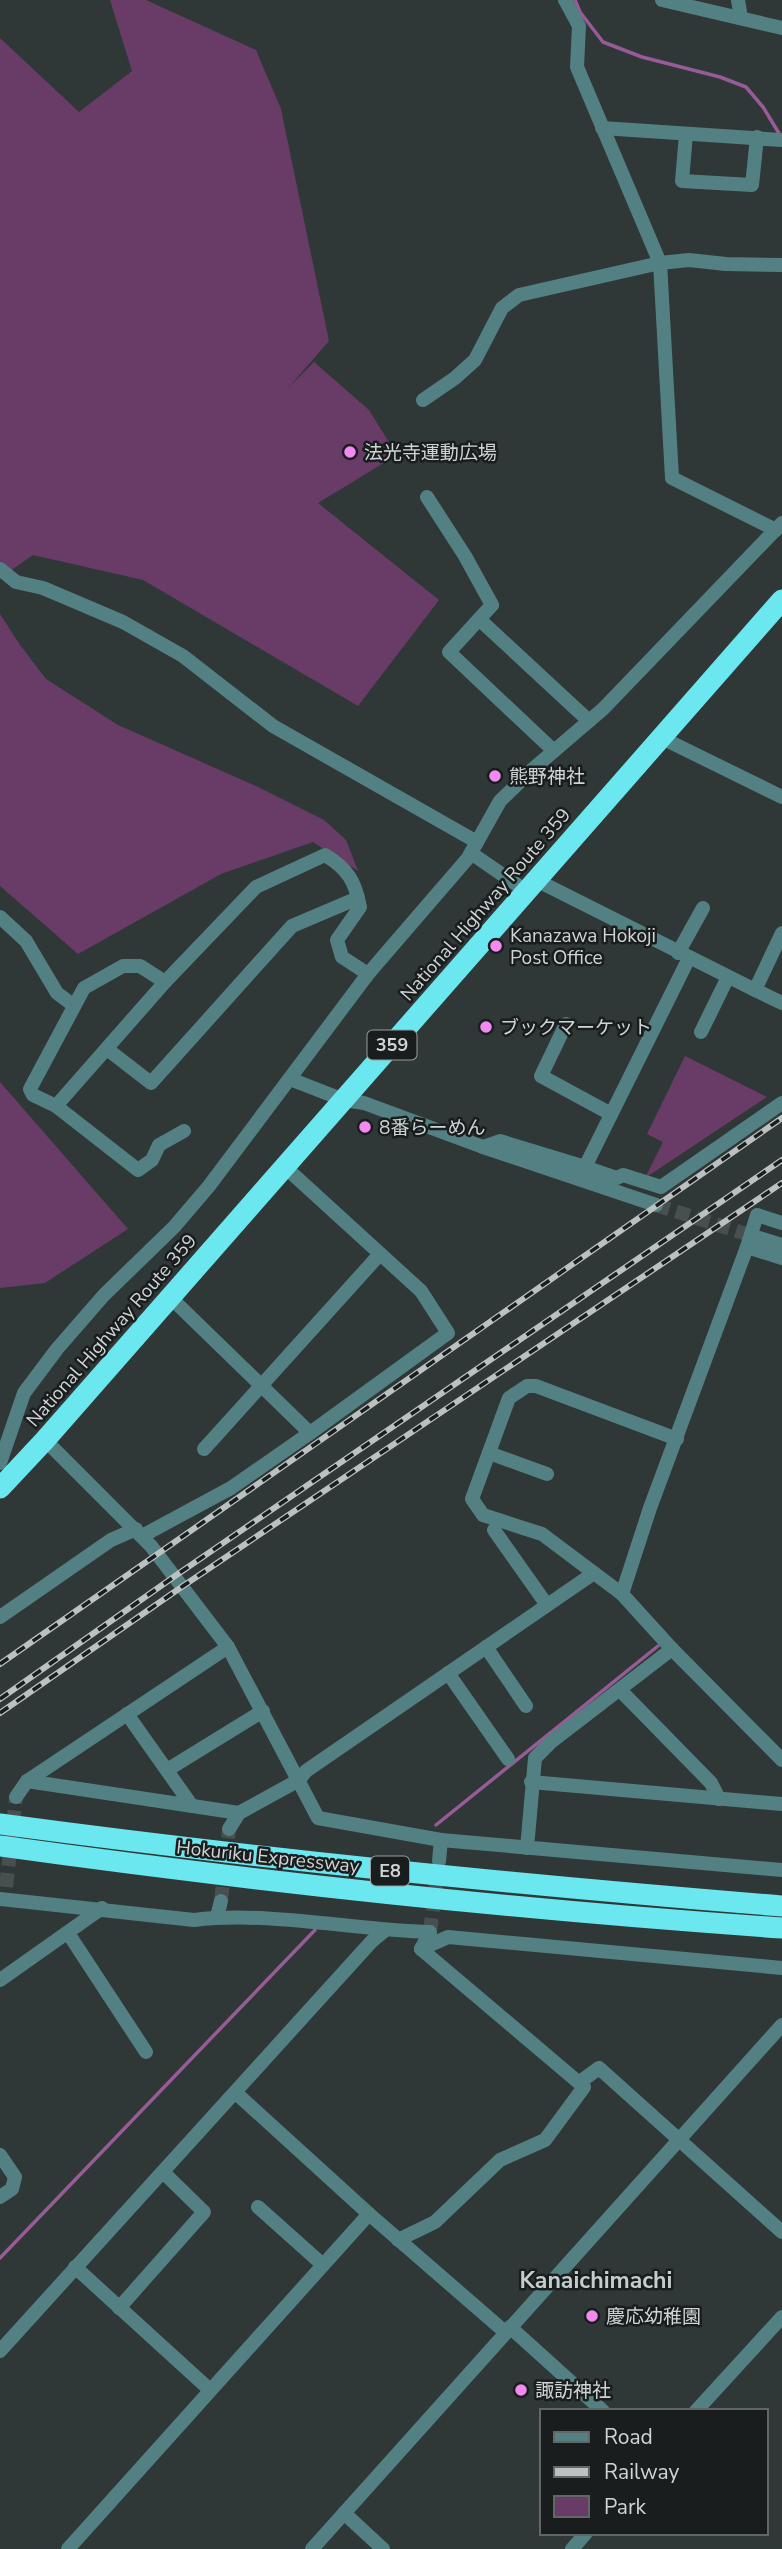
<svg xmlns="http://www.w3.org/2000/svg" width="782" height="2549" font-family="'Nunito Sans','Noto Sans JP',sans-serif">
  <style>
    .green { fill: #683c67 }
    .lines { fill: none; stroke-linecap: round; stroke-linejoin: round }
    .stream { stroke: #975c97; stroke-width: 3.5 }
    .minor-tunnel { stroke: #474f4f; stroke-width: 14; stroke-dasharray: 14 7; stroke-linecap: butt }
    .minor { stroke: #538083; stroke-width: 14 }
    .highway { stroke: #6be7ef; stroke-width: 21 }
    .rail-casing { stroke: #bbc1c1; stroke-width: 6 }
    .rail { stroke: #1a1d1e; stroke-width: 3.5; stroke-dasharray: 10; stroke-linecap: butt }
    .poi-dot { fill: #f28af2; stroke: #1a1d1e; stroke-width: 2.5 }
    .labels { text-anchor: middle; stroke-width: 5; stroke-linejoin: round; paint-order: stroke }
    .shield { fill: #1a1d1e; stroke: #999d9d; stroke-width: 2 }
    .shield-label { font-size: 18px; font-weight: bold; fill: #cfd4d4 }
    .poi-label { font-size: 19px; fill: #cfd4d4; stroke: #1a1d1e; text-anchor: start }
    .street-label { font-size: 19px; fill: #cfd4d4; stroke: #1a1d1e }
    .quarter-label { font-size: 23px; font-weight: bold; fill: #c3cdce; stroke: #1a1d1e }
  </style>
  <rect width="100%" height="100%" fill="#2f3737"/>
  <g class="green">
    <polygon points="110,0 146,0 256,50 281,109 329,341 288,388 314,362 369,410 397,455 318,503 439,600 358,706 143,580 33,555 0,578 0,38 79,112 132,71"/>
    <polygon points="0,614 20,645 46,679 118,725 258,787 324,820 346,840 358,871 313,842 221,874 78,954 0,886"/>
    <polygon points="685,1056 767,1097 645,1178 663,1142 647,1134"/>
    <polygon points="0,1082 128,1229 45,1283 0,1288"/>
  </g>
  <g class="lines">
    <g class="stream">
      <polyline points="575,0 580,12 603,42 642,57 720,77 746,87 763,107 780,135"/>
      <polyline points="436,1825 658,1646"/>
      <polyline points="0,2258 315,1930"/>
    </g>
    <g class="minor-tunnel">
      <polyline points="656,1205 759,1238"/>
      <polyline points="6,1887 16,1797"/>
      <polyline points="221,1901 229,1829"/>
      <polyline points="430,1932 438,1868"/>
    </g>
    <g class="minor">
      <polyline points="565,0 579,26 577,67 660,263 672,478 776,530"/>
      <polyline points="662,0 782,28"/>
      <polyline points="738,0 741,18"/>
      <polyline points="602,128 782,140"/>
      <polyline points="686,134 682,181 752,185 757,137"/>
      <polyline points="423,400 455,378 475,360 502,308 519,295 660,263 689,260 726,264 782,265"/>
      <polyline points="427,497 465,556 492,605 449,652 554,751"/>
      <polyline points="0,569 16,582 43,588 123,622 183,656 273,726 477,842"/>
      <polyline points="479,619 589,721"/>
      <polyline points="662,738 782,797"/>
      <polyline points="471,853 526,891"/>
      <polyline points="536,880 755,990 782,933"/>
      <polyline points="0,917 26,941 57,993 73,1005"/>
      <polyline points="678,953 703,908"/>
      <polyline points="755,990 782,1003"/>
      <polyline points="566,1024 541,1076 611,1114"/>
      <polyline points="701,1032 728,977"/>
      <polyline points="107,1049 151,1083 292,926 358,898"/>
      <polyline points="290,1079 344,1100 364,1103 483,1147 656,1205"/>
      <polyline points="56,1106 33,1095 30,1089 84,988 123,966 140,966 165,982"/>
      <path d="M184,1131L159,1145L152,1160L138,1170L56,1106L165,982L256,887L325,855C348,869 355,881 360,907L337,940L342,957L368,974"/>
      <polyline points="483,1147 500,1141 585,1167 689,958"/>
      <polyline points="585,1167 617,1178 623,1175 661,1187 782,1103"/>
      <polyline points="759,1238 782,1245"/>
      <polyline points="747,1247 757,1215 782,1223"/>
      <polyline points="170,1297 310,1433 448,1333 421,1291 285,1167"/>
      <polyline points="677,1439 536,1386 527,1386 509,1398 472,1499 483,1515 542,1534 622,1594 672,1649 782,1760"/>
      <polyline points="45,1440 151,1546 228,1647 318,1818 441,1840 782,1870"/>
      <polyline points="204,1449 380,1254"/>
      <polyline points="489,1453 547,1474"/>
      <polyline points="0,1463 24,1393 57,1349 104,1295 174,1227 209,1186 368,974 468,858 500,801 534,768 603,709 782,523"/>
      <polyline points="494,1530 547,1605"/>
      <polyline points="142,1536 231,1488 310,1433"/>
      <polyline points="622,1594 650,1508 747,1247 782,1258"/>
      <polyline points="0,1617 111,1540 136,1529"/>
      <polyline points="486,1647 526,1706"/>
      <polyline points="448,1673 508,1759"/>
      <polyline points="620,1690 711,1783 719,1799"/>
      <polyline points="127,1714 192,1806"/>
      <polyline points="167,1770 263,1711"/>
      <polyline points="27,1781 239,1813"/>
      <polyline points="531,1782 782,1804"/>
      <polyline points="16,1797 27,1781 228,1647"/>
      <polyline points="229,1829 239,1813 299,1780 306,1771 594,1573"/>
      <polyline points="527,1848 535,1758 551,1742 672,1649"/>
      <polyline points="439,1861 441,1840"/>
      <path d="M0,1899L194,1920C272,1911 352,1930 430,1932L421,1949"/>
      <polyline points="217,1917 221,1901"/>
      <polyline points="68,1933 146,2052"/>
      <polyline points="421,1949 448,1937 782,1968"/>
      <polyline points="0,1980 102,1908"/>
      <polyline points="580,2082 599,2068 782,2232"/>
      <polyline points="236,2093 369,2214 505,2332"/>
      <polyline points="0,2155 15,2177 12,2189 0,2197"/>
      <polyline points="258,2207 323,2265"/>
      <polyline points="398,2240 435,2222 500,2160 545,2140 584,2087 421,1949"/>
      <polyline points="75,2267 210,2390"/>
      <polyline points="119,2308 204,2212 163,2172"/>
      <polyline points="510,2327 603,2411"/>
      <polyline points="0,2351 372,1941 384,1931"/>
      <polyline points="696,2411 782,2317"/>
      <polyline points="344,2513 383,2549"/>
      <polyline points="68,2549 369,2214"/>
      <polyline points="312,2549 782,2025"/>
      <polyline points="572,2549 586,2533"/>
    </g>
    <g class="highway">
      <polyline points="0,1488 45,1440 782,600"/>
      <path d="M0,1824C260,1859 521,1885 782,1906"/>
      <path d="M0,1846C259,1882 521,1910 782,1928"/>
    </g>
    <g class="rail-casing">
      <g id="rail">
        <polyline points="0,1664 782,1118"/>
        <polyline points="0,1699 175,1576 782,1160"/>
        <polyline points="0,1713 183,1586 782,1183"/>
      </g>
    </g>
    <use href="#rail" class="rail"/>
  </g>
  <g class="poi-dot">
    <circle cx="350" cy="452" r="7"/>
    <circle cx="495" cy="776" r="7"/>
    <circle cx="496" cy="946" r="7"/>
    <circle cx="486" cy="1027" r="7"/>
    <circle cx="365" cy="1127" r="7"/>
    <circle cx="592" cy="2316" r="7"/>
    <circle cx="521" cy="2390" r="7"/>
  </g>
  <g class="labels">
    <g class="shield">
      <rect x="367.5" y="1030.5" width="49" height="29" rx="5"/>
      <rect x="371" y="1856.5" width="38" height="29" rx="5"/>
    </g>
    <g class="shield-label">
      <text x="392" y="1051">359</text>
      <text x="390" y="1877">E8</text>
    </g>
    <g class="poi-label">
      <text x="364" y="459">法光寺運動広場</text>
      <text x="509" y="783">熊野神社</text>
      <text x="510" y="942">Kanazawa Hokoji<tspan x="510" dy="22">Post Office</tspan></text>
      <text x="500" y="1034">ブックマーケット</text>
      <text x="379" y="1134">8番らーめん</text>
      <text x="606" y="2323">慶応幼稚園</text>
      <text x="535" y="2397">諏訪神社</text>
    </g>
    <g class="street-label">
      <text transform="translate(485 904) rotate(-49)" y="7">National Highway Route 359</text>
      <text transform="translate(111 1330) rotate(-49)" y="7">National Highway Route 359</text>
      <text transform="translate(268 1856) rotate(6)" y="7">Hokuriku Expressway</text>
    </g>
    <g class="quarter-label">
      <text x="596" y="2288">Kanaichimachi</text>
    </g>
  </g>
  <rect x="540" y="2409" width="228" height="126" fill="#1a1d1e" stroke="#626667" stroke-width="2"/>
  <rect x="554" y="2432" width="35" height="10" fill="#538083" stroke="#626667" stroke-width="2"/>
  <text x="604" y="2444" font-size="21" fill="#cfd4d4">Road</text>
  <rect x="554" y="2467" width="35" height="10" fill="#bbc1c1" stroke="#626667" stroke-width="2"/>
  <text x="604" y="2479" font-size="21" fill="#cfd4d4">Railway</text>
  <rect x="554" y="2496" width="35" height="21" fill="#683c67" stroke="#626667" stroke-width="2"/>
  <text x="604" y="2514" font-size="21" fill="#cfd4d4">Park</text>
</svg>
